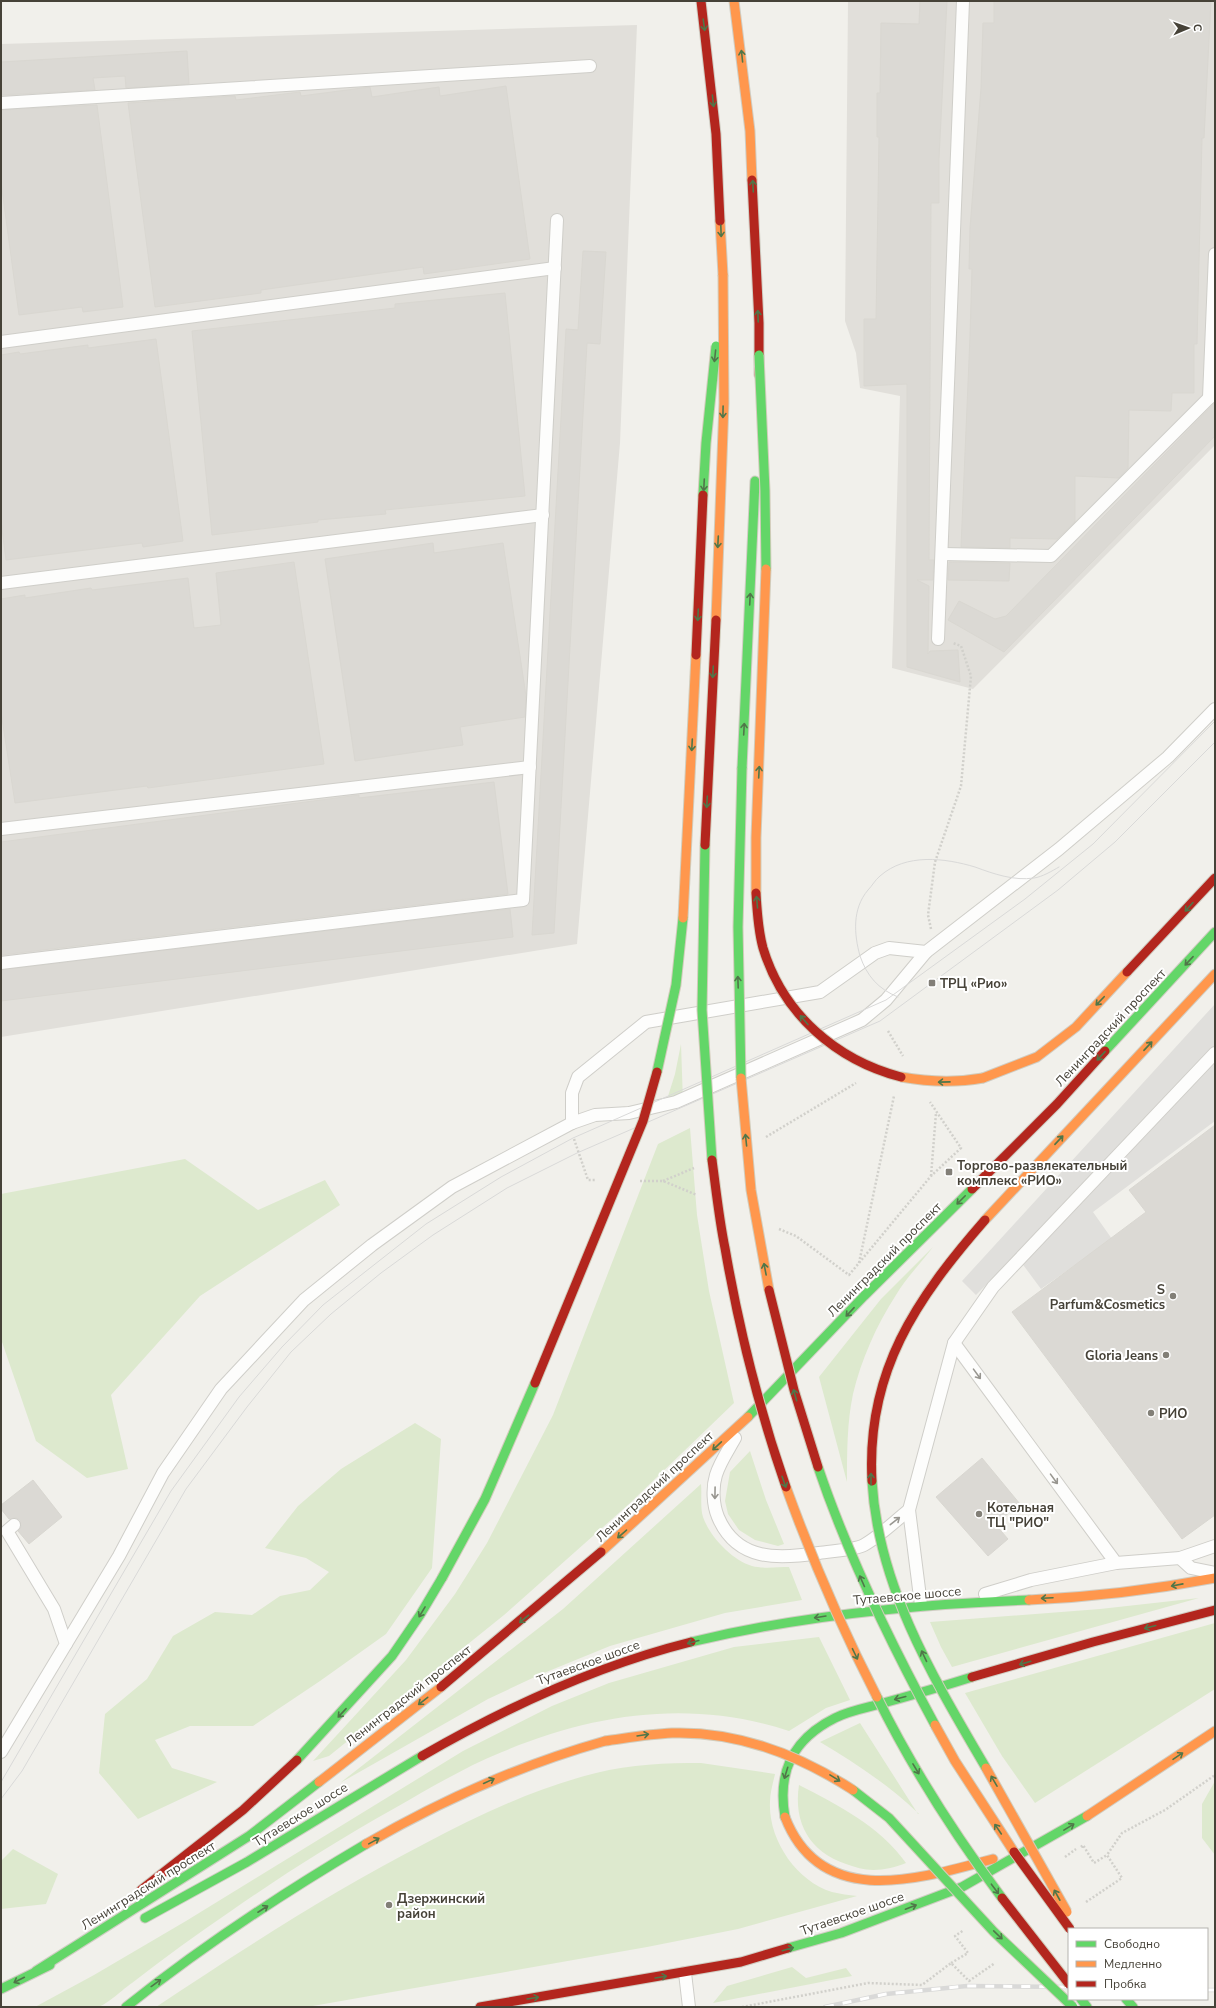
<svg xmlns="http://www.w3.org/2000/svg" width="1216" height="2008" font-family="'Nunito Sans',sans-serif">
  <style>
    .industrial { fill: #e1dfda }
    .green { fill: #dde9ce }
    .parking { fill: #e0dfdc }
    .building { fill: #dbd9d4; stroke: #d9d7d1 }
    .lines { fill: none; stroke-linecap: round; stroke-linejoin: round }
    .lane-casing { stroke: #cfcec9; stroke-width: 14 }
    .fast-casing { stroke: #d0cdc3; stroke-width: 11 }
    .slow-casing { stroke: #d0cdc3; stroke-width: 11 }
    .jam-casing { stroke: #d0cdc3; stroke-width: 11 }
    .path { stroke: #d1d0cb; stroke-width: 2.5; stroke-dasharray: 2 2; stroke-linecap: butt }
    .lane { stroke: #fdfdfc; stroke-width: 12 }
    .fast { stroke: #63d668; stroke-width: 9 }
    .slow { stroke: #ff974d; stroke-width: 9 }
    .jam { stroke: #b3261e; stroke-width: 9 }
    .tram { stroke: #d9d9d8; stroke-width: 1 }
    .rail-casing { stroke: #d9d9d8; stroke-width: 4.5 }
    .rail { stroke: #fff; stroke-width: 3; stroke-dasharray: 9; stroke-linecap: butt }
    .fast-bridge-casing { stroke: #d2ccbb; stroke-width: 11; stroke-linecap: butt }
    .slow-bridge-casing { stroke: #d2ccbb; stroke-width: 11; stroke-linecap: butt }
    .jam-bridge-casing { stroke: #d2ccbb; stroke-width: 11; stroke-linecap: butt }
    .fast-bridge { stroke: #63d668; stroke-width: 9 }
    .slow-bridge { stroke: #ff974d; stroke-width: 9 }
    .jam-bridge { stroke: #b3261e; stroke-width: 9 }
    .oneway { stroke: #507649 }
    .oneway2 { stroke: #989690 }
    .poi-dot { fill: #827f77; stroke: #fff; stroke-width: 1.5 }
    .labels { text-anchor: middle; stroke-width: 4; stroke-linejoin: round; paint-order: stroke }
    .poi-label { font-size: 13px; font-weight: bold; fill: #464238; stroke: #fff; text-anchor: start }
    .street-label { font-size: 13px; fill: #464238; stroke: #fff }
  </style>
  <rect width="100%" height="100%" fill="#f1f0eb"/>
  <g class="industrial">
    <polygon points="848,1 1215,1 1215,445 973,689 892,668 900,396 860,388 856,353 845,321"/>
    <polygon points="637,25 620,443 577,944 1,1037 1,44"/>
  </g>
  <g class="green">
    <polygon points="681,1044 683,1102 664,1109 675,1074"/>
    <polygon points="690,1128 697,1215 709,1291 734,1403 629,1504 504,1615 329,1756 313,1761 406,1660 455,1594 487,1543 553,1415 658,1144"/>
    <polygon points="185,1159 258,1210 325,1180 340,1205 200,1296 111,1395 128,1469 87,1478 36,1441 1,1339 1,1194"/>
    <path d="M933,1247C921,1263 906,1278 896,1295C877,1324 861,1360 853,1394C847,1422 847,1453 847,1482L819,1377L881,1299Z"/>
    <polygon points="415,1423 441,1439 432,1568 386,1634 320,1681 253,1726 190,1726 155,1740 172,1768 217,1782 138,1819 99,1773 105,1714 147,1679 173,1636 215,1612 252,1615 280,1596 310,1590 329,1572 306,1558 265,1548 298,1506 341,1469"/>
    <polygon points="750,1451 766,1500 784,1544 778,1546 755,1540 739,1530 728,1514 725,1501 730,1472"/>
    <path d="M701,1484C702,1494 700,1508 703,1517C710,1537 732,1560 752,1566C764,1569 777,1567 789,1567L802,1600L725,1613L610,1646L539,1675L488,1699L340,1783L563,1609Z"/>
    <polygon points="1199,1598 952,1667 941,1647 930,1622 1100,1609"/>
    <polygon points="1215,1623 1215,1689 1035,1803 1002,1756 965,1693"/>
    <path d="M819,1637L850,1700L826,1708L789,1731C692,1699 595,1713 502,1752C465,1767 430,1788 395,1808C338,1840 284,1874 231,1911C197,1934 164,1958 132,1983C124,1988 107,2005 98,2007C83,2008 52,2007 35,2007L94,1975L186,1921L463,1751L552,1706L609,1683L734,1647Z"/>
    <path d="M860,1723L918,1814H919C889,1785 855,1763 820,1742Z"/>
    <path d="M701,1763L775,1774C773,1783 770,1793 770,1802C768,1839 796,1881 832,1892C840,1894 849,1895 857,1896L738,1929L647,1947L307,2007H156C243,1949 331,1892 424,1844C478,1815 536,1788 596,1773C631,1764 666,1763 701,1763Z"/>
    <polygon points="1215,1781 1215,1855 1202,1838 1202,1804"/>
    <path d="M799,1785C838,1805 881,1827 906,1863C896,1867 885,1870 873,1870C864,1870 855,1867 846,1864C810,1852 793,1823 799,1785Z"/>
    <polygon points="13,1849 58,1874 46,1904 1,1909 1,1861"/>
    <polygon points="792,1967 806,1978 846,1968 852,1976 713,2003 727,1986"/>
  </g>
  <polygon class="parking" points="1215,1004 1215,1121 1093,1212 1112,1239 1041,1289 1021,1262 1011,1260 976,1295 962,1281"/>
  <g class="building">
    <polygon points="920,1 947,1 939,158 939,203 931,203 929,560 934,560 933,580 917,580 929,586 928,654 930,651 958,650 960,682 907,667 907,384 864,386 864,319 876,319 879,137 877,137 877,93 880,93 881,23 919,24"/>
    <polygon points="994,1 1211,1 1204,138 1202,138 1197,344 1194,344 1194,393 1172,393 1171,411 1129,410 1128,468 1119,478 1075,476 1075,522 1057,539 1010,538 1010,548 961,547 970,336 972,269 969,269 970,228 981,88 983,23 994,23"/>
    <polygon points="187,51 189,84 126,88 125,76 93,78 95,90 1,95 1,62"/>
    <polygon points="506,86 530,259 424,274 423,267 261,290 261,293 155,307 128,103 235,96 236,100 300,92 301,96 370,87 372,97 439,87 440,96"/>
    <polygon points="97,105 123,307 83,312 82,307 19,315 1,182 1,110"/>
    <polygon points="583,251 606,252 600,344 587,343 554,933 532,935 566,329 578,330"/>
    <polygon points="505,293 525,496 385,510 386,514 318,520 318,522 212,535 192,331 395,308 395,304"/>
    <polygon points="156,339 183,541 143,547 142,543 6,560 1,521 1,355 19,352 20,354 88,345 88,348"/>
    <polygon points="1215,403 1215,436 1004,652 948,620 959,601 995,619 1006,616"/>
    <polygon points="433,543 434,553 503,543 526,696 525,717 460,727 463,745 355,761 325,559"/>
    <polygon points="294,562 324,764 148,788 147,786 15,803 1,712 1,599 25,595 25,598 91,588 92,590 188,578 194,628 221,625 216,573"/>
    <polygon points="949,562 1010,563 1009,581 948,580"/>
    <polygon points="494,782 508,894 1,955 1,842 359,795 359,798"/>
    <polygon points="510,909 513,937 1,1001 1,970"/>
    <polygon points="1215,1125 1215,1515 1182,1539 1012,1312 1146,1212 1129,1190"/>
    <polygon points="982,1458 1020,1504 995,1524 1008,1539 988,1556 936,1497"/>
    <polygon points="33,1480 62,1517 29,1544 18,1531 21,1527 20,1520 16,1518 9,1519 1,1509 1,1505"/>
  </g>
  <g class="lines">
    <g class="lane-casing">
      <g id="lane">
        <polyline points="1,103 590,66"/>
        <polyline points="1,342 555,268"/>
        <polyline points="1209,398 1215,254"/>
        <polyline points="943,554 1051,556 1215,392"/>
        <polyline points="1,583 543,515"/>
        <polyline points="938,639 963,1"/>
        <polyline points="1,829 530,767"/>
        <polyline points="1,963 523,900 557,220"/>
        <polyline points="572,1123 595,1115 629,1113 676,1102 862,1020 886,1000 926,952"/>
        <polyline points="954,1343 1116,1563 1180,1558 1215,1546"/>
        <path d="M735,1438C729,1449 720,1462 716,1475C712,1488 713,1505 718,1517C737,1562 779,1559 819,1553C831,1551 855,1550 864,1545C880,1536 895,1521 909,1510"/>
        <polyline points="1180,1558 1191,1568 1215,1573"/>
        <polyline points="985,1594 1031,1580 1116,1563"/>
        <polyline points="921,1605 909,1510 954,1343 993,1287 1215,1053"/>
        <polyline points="66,1644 119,1556 163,1473 221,1389 304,1300 372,1245 452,1187 572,1123 572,1093 578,1077 646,1022 820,992 875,953 889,948 926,952 1059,849 1168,757 1215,709"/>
        <polyline points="1,1752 66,1644 54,1609 7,1531 14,1525"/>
        <polyline points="685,1973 689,2007"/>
      </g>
    </g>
    <g class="fast-casing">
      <g id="fast">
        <polyline points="742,768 755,481"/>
        <polyline points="1105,1051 1215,932"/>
        <polyline points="748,1417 864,1296 972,1189"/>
        <path d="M691,1642C803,1615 915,1604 1029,1600"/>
        <polyline points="297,1760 392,1656 420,1615 442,1578"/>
        <path d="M785,1817C777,1771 793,1739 835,1718C850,1710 871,1707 887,1702C916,1694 944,1686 972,1677"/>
        <polyline points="145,1918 247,1862 422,1756"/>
        <polyline points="788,1948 841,1933 962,1887 1087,1816"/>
        <polyline points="36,1971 249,1836 319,1782"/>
        <polyline points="1,1989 50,1965"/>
        <polyline points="1081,1999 1087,2007"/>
        <polyline points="1126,1999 1133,2007"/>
        <path d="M126,2007C201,1947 283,1893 366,1844"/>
      </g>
    </g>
    <g class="slow-casing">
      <g id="slow">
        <polyline points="734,1 750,131 752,180"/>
        <polyline points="720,221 723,275"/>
        <polyline points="983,1078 1037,1057 1076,1027 1127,972"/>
        <polyline points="985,1220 1215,974"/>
        <polyline points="601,1552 748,1417"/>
        <path d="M1029,1600C1093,1597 1152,1590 1215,1578"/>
        <polyline points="319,1782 441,1687"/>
        <polyline points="1087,1816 1215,1731"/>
        <path d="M785,1817C821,1910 919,1879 993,1859"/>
        <path d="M366,1844C442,1800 520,1765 605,1741"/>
      </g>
    </g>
    <g class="jam-casing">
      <g id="jam">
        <polyline points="701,1 716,134 720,221"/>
        <polyline points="752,180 759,323 759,375"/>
        <polyline points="1127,972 1215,878"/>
        <polyline points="972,1189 1057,1104 1105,1051"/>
        <polyline points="972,1677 1093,1642 1215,1610"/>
        <polyline points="441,1687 601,1552"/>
        <path d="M422,1756C507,1707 595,1666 691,1642"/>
        <polyline points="141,1890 243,1810 297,1760"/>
        <polyline points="480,2007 741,1962 788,1948"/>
      </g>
    </g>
    <g class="path">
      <polyline points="931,929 928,915 935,862 961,786 971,676 961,646 953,643"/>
      <polyline points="888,1031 903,1056"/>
      <polyline points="766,1137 856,1083"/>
      <polyline points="574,1139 588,1180 595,1180"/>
      <polyline points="931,1176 936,1113"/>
      <polyline points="640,1181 663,1181 697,1195"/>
      <polyline points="663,1181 694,1168"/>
      <polyline points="779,1229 796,1236 849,1275 931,1176 961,1148 930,1102"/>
      <polyline points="859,1263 894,1096"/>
      <polyline points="1081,1847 1083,1845 1094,1863 1107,1855"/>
      <polyline points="1065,1857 1076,1849"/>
      <polyline points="1086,1902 1122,1878 1107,1855 1122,1833 1165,1810 1215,1775"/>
      <polyline points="951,1963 968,1953 955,1936 964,1930"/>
      <polyline points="742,2007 868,1983 922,1985 951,1963 969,1981 995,1963"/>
    </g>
    <use href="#lane" class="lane"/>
    <use href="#fast" class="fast"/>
    <use href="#slow" class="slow"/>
    <use href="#jam" class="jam"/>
    <g class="tram">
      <path d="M898,997C878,989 867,976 860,956C854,934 852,909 868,890C872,886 875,880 880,876C906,853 945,858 975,867C994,874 1014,881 1034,878C1042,877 1052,871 1059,867"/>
      <polyline points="1,1782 171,1491 239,1397 282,1347 323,1305 426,1224 501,1177 573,1138 886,1000 1025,899 1093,844 1215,721"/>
      <polyline points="1,1799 22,1771 186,1489 247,1407 291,1352 331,1314 381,1273 433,1235 507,1188 577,1153 880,1021 1058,890 1115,842 1215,742"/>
    </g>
    <g class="rail-casing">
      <g id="rail">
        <polyline points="1207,1990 1215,1990"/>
        <polyline points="825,2007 886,1994 967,1986 1069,1987"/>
      </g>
    </g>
    <use href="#rail" class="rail"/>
    <g class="fast-bridge-casing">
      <g id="fast-bridge">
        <polyline points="759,355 765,491 766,569"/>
        <polyline points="703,495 706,443 716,346"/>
        <polyline points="705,845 702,1010 712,1160"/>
        <polyline points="657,1072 676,985 683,918"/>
        <polyline points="741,1078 738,927 742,768"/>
        <path d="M818,1467C848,1556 890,1642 935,1725"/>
        <path d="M872,1481C878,1587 934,1679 986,1768"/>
        <polyline points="442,1578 485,1499 535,1383"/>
        <path d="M877,1697C912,1768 955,1835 1002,1898"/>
        <polyline points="853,1790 889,1818 994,1932 1073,2007"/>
      </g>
    </g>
    <g class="slow-bridge-casing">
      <g id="slow-bridge">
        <polyline points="716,620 724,403 723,275"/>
        <polyline points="756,893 756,838 766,569"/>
        <polyline points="683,918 696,655"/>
        <path d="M901,1077C929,1082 955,1083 983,1078"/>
        <polyline points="741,1078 751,1190 769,1290"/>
        <path d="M786,1487C812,1559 842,1629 877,1697"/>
        <polyline points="935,1725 955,1761 1014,1852"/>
        <path d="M605,1741C627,1738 649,1734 672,1733C737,1731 799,1755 853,1790"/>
        <polyline points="986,1768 1067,1912"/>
      </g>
    </g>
    <g class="jam-bridge-casing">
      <g id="jam-bridge">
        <polyline points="696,655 703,495"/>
        <polyline points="705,845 716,620"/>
        <path d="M756,893C757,911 758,930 763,948C783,1014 836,1060 901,1077"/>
        <path d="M712,1160C716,1189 719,1219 725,1248C739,1329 759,1409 786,1487"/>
        <polyline points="769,1290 794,1390 818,1467"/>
        <polyline points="535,1383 643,1121 657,1072"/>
        <path d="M872,1481C866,1372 916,1299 985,1220"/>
        <polyline points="1014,1852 1070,1929"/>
        <polyline points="1002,1898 1069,1984"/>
      </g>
    </g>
    <use href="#fast-bridge" class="fast-bridge"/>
    <use href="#slow-bridge" class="slow-bridge"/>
    <use href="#jam-bridge" class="jam-bridge"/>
  </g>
  <defs><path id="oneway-shaft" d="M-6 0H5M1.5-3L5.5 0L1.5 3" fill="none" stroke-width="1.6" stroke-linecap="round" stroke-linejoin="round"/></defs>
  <g class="oneway">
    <use href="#oneway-shaft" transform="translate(704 25) rotate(82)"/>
    <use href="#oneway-shaft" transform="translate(742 56) rotate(-96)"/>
    <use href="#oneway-shaft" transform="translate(713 101) rotate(84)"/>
    <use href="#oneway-shaft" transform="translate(753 186) rotate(-93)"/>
    <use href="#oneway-shaft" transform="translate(721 231) rotate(88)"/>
    <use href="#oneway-shaft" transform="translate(758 316) rotate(-92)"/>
    <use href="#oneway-shaft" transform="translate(715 356) rotate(96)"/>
    <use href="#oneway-shaft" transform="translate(723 412) rotate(91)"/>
    <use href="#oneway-shaft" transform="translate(704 485) rotate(93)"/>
    <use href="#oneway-shaft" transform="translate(718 542) rotate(93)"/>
    <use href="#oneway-shaft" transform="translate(750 599) rotate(-87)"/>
    <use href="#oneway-shaft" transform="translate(698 615) rotate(93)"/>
    <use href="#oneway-shaft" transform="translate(713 672) rotate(93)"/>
    <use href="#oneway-shaft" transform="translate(744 729) rotate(-87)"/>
    <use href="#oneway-shaft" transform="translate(692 745) rotate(93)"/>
    <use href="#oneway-shaft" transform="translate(759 772) rotate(-87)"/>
    <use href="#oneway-shaft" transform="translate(707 802) rotate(93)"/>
    <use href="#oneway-shaft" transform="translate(757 902) rotate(-95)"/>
    <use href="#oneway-shaft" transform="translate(1189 907) rotate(132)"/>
    <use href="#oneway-shaft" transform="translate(1189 961) rotate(133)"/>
    <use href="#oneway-shaft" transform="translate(738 982) rotate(-92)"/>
    <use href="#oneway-shaft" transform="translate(1100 1001) rotate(134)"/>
    <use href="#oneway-shaft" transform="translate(804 1020) rotate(-131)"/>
    <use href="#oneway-shaft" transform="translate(1148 1046) rotate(-47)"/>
    <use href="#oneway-shaft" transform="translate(1101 1056) rotate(133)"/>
    <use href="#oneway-shaft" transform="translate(944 1082) rotate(179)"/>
    <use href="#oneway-shaft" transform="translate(746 1140) rotate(-96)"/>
    <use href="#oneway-shaft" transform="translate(1059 1140) rotate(-47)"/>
    <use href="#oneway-shaft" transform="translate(961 1200) rotate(135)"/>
    <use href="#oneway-shaft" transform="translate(765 1269) rotate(-101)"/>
    <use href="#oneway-shaft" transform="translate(850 1312) rotate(133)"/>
    <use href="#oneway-shaft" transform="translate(795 1395) rotate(-106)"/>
    <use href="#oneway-shaft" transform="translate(717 1446) rotate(137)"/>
    <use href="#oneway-shaft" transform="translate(871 1479) rotate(-90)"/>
    <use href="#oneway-shaft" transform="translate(784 1482) rotate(71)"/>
    <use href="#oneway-shaft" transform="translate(622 1534) rotate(139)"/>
    <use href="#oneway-shaft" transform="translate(862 1581) rotate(-114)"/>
    <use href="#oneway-shaft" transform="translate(1177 1585) rotate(169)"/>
    <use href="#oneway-shaft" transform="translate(1047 1598) rotate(177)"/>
    <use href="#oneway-shaft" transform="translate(422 1612) rotate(121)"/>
    <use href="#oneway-shaft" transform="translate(820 1617) rotate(171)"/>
    <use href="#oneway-shaft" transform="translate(524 1619) rotate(140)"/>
    <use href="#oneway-shaft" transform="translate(1150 1627) rotate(165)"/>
    <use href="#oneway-shaft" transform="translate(693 1642) rotate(165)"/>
    <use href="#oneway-shaft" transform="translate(855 1654) rotate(64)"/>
    <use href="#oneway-shaft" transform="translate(924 1656) rotate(-115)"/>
    <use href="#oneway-shaft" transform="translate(1025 1663) rotate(164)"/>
    <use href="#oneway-shaft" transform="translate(900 1698) rotate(165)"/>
    <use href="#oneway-shaft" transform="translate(423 1701) rotate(142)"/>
    <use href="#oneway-shaft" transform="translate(342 1713) rotate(133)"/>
    <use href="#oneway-shaft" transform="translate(643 1735) rotate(-9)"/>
    <use href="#oneway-shaft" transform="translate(1178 1756) rotate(-34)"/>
    <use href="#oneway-shaft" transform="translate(916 1769) rotate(59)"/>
    <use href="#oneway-shaft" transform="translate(786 1773) rotate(107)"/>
    <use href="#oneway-shaft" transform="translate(835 1778) rotate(32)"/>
    <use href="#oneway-shaft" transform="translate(489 1781) rotate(-25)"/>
    <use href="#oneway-shaft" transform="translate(994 1781) rotate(-120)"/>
    <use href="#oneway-shaft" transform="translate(1069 1827) rotate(-31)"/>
    <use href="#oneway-shaft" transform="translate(998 1829) rotate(-124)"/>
    <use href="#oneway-shaft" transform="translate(374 1841) rotate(-29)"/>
    <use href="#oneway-shaft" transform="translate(995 1889) rotate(53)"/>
    <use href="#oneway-shaft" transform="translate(1057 1895) rotate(-119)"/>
    <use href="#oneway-shaft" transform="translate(911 1907) rotate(-21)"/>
    <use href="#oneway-shaft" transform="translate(263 1909) rotate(-33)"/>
    <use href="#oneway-shaft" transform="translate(998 1935) rotate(44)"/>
    <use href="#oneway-shaft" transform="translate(788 1949) rotate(-16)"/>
    <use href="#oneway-shaft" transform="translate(661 1977) rotate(-9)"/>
    <use href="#oneway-shaft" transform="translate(19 1980) rotate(153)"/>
    <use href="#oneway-shaft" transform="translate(156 1983) rotate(-36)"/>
    <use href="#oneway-shaft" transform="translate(533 1998) rotate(-9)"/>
  </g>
  <g class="oneway2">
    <use href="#oneway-shaft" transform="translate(977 1374) rotate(54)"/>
    <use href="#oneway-shaft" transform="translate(1054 1479) rotate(54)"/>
    <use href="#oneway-shaft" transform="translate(715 1493) rotate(91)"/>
    <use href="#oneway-shaft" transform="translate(895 1521) rotate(-38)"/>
  </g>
  <g class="poi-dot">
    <rect x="928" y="979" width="8" height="8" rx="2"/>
    <rect x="945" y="1168" width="8" height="8" rx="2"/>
    <circle cx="1173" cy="1296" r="4"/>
    <circle cx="1166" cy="1355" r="4"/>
    <circle cx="1151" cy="1413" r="4"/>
    <circle cx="979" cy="1514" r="4"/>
    <circle cx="389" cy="1905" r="4"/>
  </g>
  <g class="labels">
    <g class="poi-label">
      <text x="940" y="988">ТРЦ «Рио»</text>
      <text x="957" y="1170">Торгово-развлекательный<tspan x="957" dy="15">комплекс «РИО»</tspan></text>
      <text x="1165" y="1294" text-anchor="end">S<tspan x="1165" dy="15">Parfum&amp;Cosmetics</tspan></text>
      <text x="1158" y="1360" text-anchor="end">Gloria Jeans</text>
      <text x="1159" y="1418">РИО</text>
      <text x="987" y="1512">Котельная<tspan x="987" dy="15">ТЦ "РИО"</tspan></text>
      <text x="397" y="1903">Дзержинский<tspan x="397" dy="15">район</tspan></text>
    </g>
    <g class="street-label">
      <text transform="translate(1110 1027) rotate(-47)" y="5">Ленинградский проспект</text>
      <text transform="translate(884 1259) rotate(-45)" y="5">Ленинградский проспект</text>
      <text transform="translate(654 1486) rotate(-43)" y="5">Ленинградский проспект</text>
      <text transform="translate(907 1595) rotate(-5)" y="5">Тутаевское шоссе</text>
      <text transform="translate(588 1662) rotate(-20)" y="5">Тутаевское шоссе</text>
      <text transform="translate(408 1695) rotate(-38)" y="5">Ленинградский проспект</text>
      <text transform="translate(300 1814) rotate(-32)" y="5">Тутаевское шоссе</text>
      <text transform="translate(148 1885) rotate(-32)" y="5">Ленинградский проспект</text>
      <text transform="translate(852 1913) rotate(-19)" y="5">Тутаевское шоссе</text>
    </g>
  </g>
  <rect width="1216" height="2008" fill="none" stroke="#464238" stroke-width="4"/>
  <rect x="1068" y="1928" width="140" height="72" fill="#ffffff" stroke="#b5b3af"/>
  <rect x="1076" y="1941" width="20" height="6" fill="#63d668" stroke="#b5b3af"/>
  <text x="1104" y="1948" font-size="12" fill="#464238">Свободно</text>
  <rect x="1076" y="1961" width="20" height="6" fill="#ff974d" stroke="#b5b3af"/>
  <text x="1104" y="1968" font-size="12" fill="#464238">Медленно</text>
  <rect x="1076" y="1981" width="20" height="6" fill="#b3261e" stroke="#b5b3af"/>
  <text x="1104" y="1988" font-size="12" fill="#464238">Пробка</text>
  <g transform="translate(1188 28) rotate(88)" stroke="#ffffff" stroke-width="3" paint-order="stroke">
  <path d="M0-3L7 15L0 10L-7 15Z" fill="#464238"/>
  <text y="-6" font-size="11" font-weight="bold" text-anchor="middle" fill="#464238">С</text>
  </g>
</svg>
